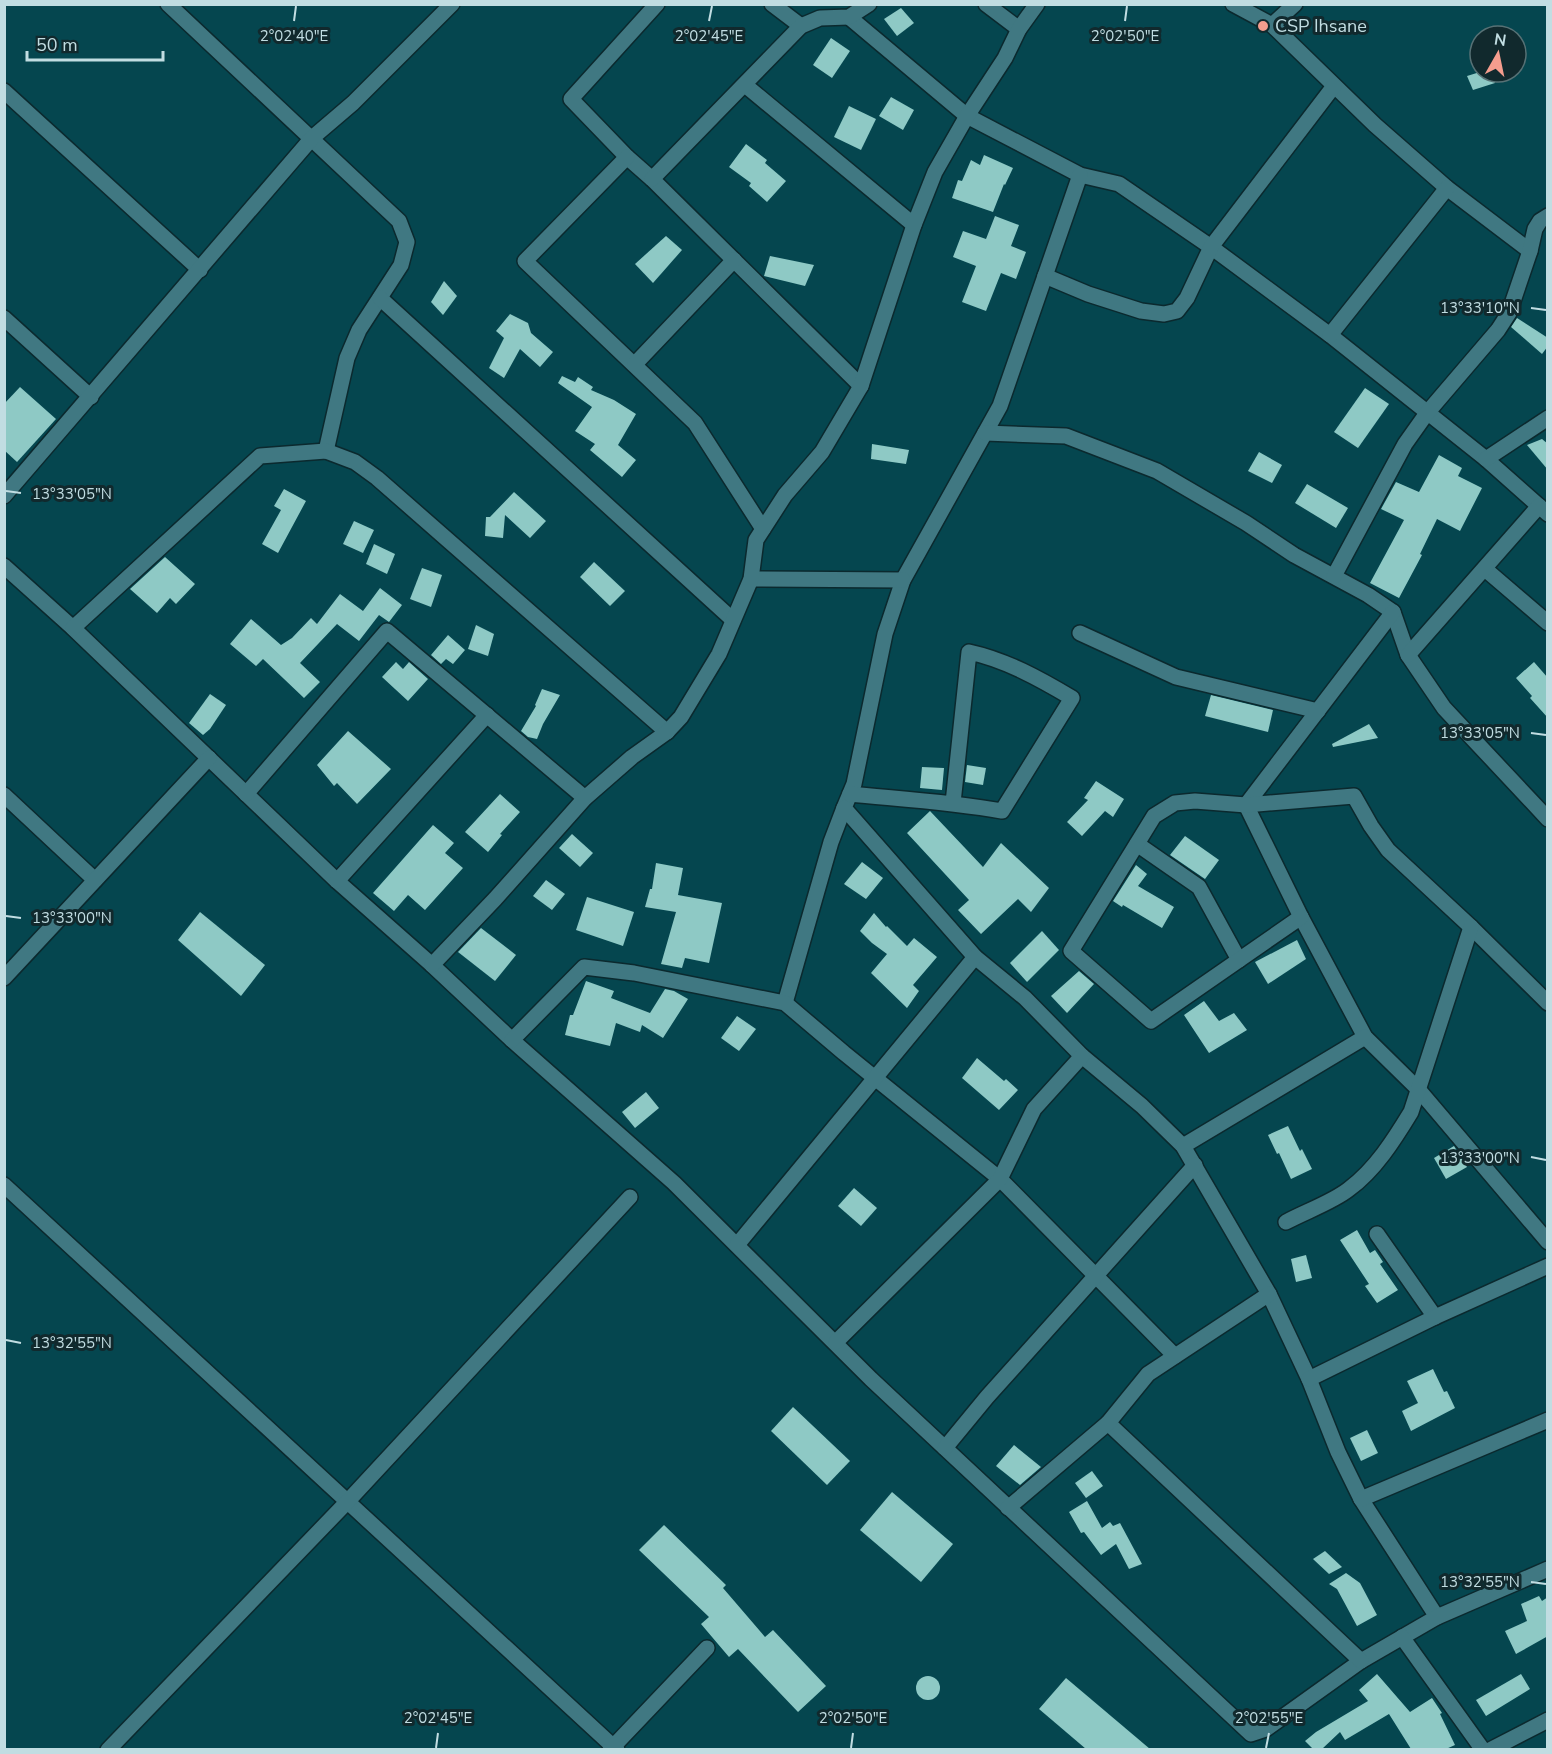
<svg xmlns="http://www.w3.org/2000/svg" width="1552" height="1754" font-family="'Nunito Sans',sans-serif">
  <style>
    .building { fill: #8ec9c5 }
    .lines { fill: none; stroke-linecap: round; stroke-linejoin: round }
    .minor-casing { stroke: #0b292e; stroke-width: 18 }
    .minor { stroke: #407882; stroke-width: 15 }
    .ticks { fill: none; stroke: #c1dde2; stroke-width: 2 }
    .poi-dot { fill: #f59d8e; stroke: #11292d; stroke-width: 2 }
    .labels { text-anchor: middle; stroke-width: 6; stroke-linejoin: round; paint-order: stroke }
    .poi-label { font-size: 18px; fill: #c1dde2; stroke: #11292d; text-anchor: start }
    .ticks-label { font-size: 15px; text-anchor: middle; fill: #c1dde2; stroke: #11292d; stroke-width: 6; stroke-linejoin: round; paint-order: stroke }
  </style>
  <rect width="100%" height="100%" fill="#05464f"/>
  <g class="building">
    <polygon points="901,8 914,23 897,36 884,19"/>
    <polygon points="831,38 850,51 832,78 813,65"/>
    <polygon points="1480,72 1490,72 1495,83 1473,90 1467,76"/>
    <polygon points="891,97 914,110 903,130 879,116"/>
    <polygon points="849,106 876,119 861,150 834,137"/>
    <polygon points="746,144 767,160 765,163 786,181 767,202 749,186 751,183 729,167"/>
    <polygon points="984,155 1013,168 1005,185 1004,184 993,212 952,198 958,180 962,181 971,160 980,165"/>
    <polygon points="995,216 1019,225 1011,246 1026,252 1016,279 1001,273 986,311 962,302 976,266 953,257 963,231 986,239"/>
    <polygon points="666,236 682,250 653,283 635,264"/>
    <polygon points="770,256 814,265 805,286 764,276"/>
    <polygon points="444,281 457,296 443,315 431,302"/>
    <polygon points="510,314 528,323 531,333 553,352 540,367 520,349 504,378 489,368 504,338 496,331"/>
    <polygon points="1517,318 1548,338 1548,346 1542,354 1511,327"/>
    <polygon points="562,376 575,382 578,377 593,387 591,390 614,400 636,414 618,445 636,460 622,477 590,450 595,444 575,431 592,407 558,383"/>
    <polygon points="20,387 56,419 17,462 4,450 4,404"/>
    <polygon points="1365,388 1389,404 1358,448 1334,432"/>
    <polygon points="1542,439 1548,444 1548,470 1527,445"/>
    <polygon points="872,444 909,450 906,464 871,459"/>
    <polygon points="1259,452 1282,465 1272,483 1248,471"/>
    <polygon points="1439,455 1462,468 1458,476 1482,488 1460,531 1437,519 1420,554 1422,555 1399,598 1370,583 1404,520 1381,509 1396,482 1419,492"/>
    <polygon points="1307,484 1348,508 1336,528 1295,503"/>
    <polygon points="284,489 306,501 278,553 262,544 281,510 274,506"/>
    <polygon points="514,492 546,521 530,538 505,515 503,538 485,536 486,517 490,517"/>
    <polygon points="354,521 374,530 363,553 343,544"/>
    <polygon points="374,544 395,554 387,574 366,564"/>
    <polygon points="165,557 195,584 176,604 170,598 157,613 130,589"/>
    <polygon points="594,562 625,591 610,606 580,577"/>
    <polygon points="422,568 442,575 431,607 410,599"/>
    <polygon points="380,588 402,605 389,622 379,615 359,641 337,624 300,663 320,682 304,698 263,659 256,666 230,644 251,619 281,645 292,638 311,618 317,624 340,594 363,611"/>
    <polygon points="476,625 494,634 488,656 468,649"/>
    <polygon points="448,635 465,650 453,664 446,659 441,664 431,655"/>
    <polygon points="396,662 403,669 409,662 428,679 408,701 382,677"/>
    <polygon points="1534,662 1548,678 1548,718 1530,698 1532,696 1516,678"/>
    <polygon points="542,689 560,695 543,724 537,739 528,737 521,731 536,706 535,705"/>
    <polygon points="210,694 226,705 210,729 203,735 189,723"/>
    <polygon points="1211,695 1273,710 1268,732 1205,716"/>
    <polygon points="1369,724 1378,738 1333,747 1332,744"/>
    <polygon points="348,731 391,769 357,804 337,783 334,786 317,765"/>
    <polygon points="967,765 986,768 983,785 965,782"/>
    <polygon points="922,767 944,768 942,790 920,788"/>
    <polygon points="1096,781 1124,799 1113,817 1105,811 1082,836 1067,822 1088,800 1084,798"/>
    <polygon points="500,794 520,812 500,834 502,835 488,852 465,832"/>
    <polygon points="930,811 983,867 1001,843 1049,888 1031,912 1018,899 981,934 958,910 969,900 907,833"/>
    <polygon points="433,825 454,843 445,853 463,868 425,910 408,895 394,911 373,893"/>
    <polygon points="572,834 593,853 580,867 559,848"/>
    <polygon points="1185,836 1219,860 1205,879 1170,855"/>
    <polygon points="862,862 883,878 866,899 844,884"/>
    <polygon points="656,863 683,868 678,895 722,903 709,963 685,958 682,968 661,964 676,912 645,907 650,889 652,889"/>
    <polygon points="1136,865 1147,874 1138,886 1174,907 1162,928 1123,905 1122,907 1113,901"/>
    <polygon points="546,880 565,894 552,910 533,896"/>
    <polygon points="587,897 634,912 623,946 576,930"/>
    <polygon points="200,912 265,965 241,996 178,940"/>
    <polygon points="874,913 886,927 887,926 907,946 914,938 937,957 913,985 919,991 907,1008 871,973 887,954 872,943 860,931"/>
    <polygon points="481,928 516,955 495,981 458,952"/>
    <polygon points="1042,931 1059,950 1027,982 1010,963"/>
    <polygon points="1297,940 1306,959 1268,984 1255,962"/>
    <polygon points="1079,971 1094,984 1067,1013 1051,996"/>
    <polygon points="586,981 614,991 611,998 650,1013 665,989 674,991 688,999 663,1038 642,1025 640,1032 616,1023 610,1046 565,1035 570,1015 573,1015"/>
    <polygon points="1204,1001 1219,1021 1234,1013 1247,1030 1209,1053 1184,1015"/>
    <polygon points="737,1016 756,1029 739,1051 721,1038"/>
    <polygon points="977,1058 1004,1081 1006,1079 1018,1090 999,1110 962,1078"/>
    <polygon points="646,1092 659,1108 635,1128 622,1112"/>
    <polygon points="1288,1126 1300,1151 1302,1149 1312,1169 1291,1179 1279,1153 1277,1154 1268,1135"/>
    <polygon points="1454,1146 1467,1167 1446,1179 1434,1158"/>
    <polygon points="854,1188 877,1208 861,1226 838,1206"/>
    <polygon points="1357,1230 1370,1253 1375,1250 1383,1262 1380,1264 1398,1290 1377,1303 1365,1286 1369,1284 1340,1240"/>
    <polygon points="1306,1255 1312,1278 1296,1282 1291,1259"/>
    <polygon points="1433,1369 1444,1392 1447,1391 1455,1408 1411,1431 1402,1411 1418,1403 1407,1381"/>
    <polygon points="793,1407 850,1461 827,1485 771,1431"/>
    <polygon points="1367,1430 1378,1453 1361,1461 1350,1438"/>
    <polygon points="1014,1445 1041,1467 1020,1485 996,1466"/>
    <polygon points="1092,1471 1103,1486 1086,1498 1075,1483"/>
    <polygon points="892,1492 953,1544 921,1582 860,1530"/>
    <polygon points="1087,1501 1102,1528 1110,1522 1113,1526 1120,1523 1142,1564 1129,1569 1116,1544 1101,1555 1084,1532 1081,1533 1069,1512"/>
    <polygon points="664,1525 726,1585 723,1588 765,1637 773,1630 826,1686 798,1712 738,1649 729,1657 701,1624 709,1617 639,1550"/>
    <polygon points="1325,1551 1342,1567 1329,1574 1313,1559"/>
    <polygon points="1346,1573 1360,1583 1377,1615 1357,1626 1337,1589 1329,1584"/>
    <polygon points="1539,1596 1542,1601 1548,1597 1548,1636 1516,1654 1505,1631 1527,1621 1521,1604"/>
    <polygon points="1377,1674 1410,1712 1432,1698 1442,1713 1440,1714 1455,1745 1446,1749 1411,1749 1389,1714 1345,1740 1340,1732 1322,1749 1313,1749 1305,1741 1316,1732 1368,1701 1359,1690"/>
    <polygon points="1521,1674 1530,1689 1486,1716 1476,1700"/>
    <circle cx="928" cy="1688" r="12"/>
    <polygon points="1066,1678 1150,1749 1086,1749 1039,1709"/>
  </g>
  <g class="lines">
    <g class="minor-casing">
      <g id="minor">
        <polyline points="168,4 399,221 407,242 401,265 359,330 347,358 326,451"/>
        <polyline points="657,4 571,99 627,157 652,179 861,386"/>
        <polyline points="772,4 801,26"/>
        <polyline points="986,4 1019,29"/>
        <polyline points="1233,4 1272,25 1375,125 1447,188 1530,251"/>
        <polyline points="849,17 967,116 1080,175 1119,184 1211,247 1330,335 1486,459 1548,514"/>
        <polyline points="1272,25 1295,4"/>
        <polyline points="745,85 914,225"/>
        <polyline points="4,91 200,270"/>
        <polyline points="627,157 525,261 695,423 763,529"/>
        <polyline points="1080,175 1000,406 903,580 885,634 854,784 844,808 975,957 1025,998 1082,1056 1142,1106 1183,1146 1269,1294 1309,1379 1338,1452 1361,1499 1437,1617"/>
        <polyline points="652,179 801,26 820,18 849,17 869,4"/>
        <polyline points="1045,276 1088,294 1141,311 1164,314 1177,311 1187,298 1211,247 1334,86"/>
        <polyline points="380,298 733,620"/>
        <polyline points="4,318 91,397"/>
        <polyline points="1330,335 1447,188"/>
        <polyline points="635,364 734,260"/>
        <polyline points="985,433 1066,436 1157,471 1246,523 1294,555 1368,595 1393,612 1408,655 1444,708 1548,819"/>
        <polyline points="1486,459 1548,418"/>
        <polyline points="4,496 312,138 353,103 452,4"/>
        <polyline points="4,566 73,628 337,881 432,965 512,1040 674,1183 871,1379 1251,1734 1266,1729 1361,1661 1437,1617 1548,1569"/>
        <polyline points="1485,569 1548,623"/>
        <polyline points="1334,576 1405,444 1427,413 1498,330 1509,313 1530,251 1535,229 1540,221 1548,216"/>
        <polyline points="751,579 903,580"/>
        <polyline points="73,628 260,456 326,451 355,462 377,478 667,732"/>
        <polyline points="1080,633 1176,677 1318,711"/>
        <polyline points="1408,655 1539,506"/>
        <polyline points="246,794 387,631 585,798"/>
        <path d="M850,794C901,799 952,802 1002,811L1072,698C1040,679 1006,660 969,652L953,803"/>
        <polyline points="4,795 95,880"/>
        <polyline points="1246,805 1301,917 1365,1037 1418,1089 1548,1242"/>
        <polyline points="1246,805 1393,612"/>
        <polyline points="1137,844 1199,887 1239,960"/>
        <polyline points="337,881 487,715"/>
        <polyline points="1301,917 1151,1021 1071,951 1154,816 1175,803 1195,801 1246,805 1354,796 1371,826 1388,850 1471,927 1548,1003"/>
        <polyline points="432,965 495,899 585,798 632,757 667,732 681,717 719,654 751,579 756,540 785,495 822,452 861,386 914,225 935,172 967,116 1005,58 1019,29 1037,4"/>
        <polyline points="4,978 209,758"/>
        <polyline points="785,1003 831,842 844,808"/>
        <polyline points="512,1040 584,967 634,973 785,1003 844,1053 1000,1179 1175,1356"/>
        <polyline points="1183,1146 1365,1037"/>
        <polyline points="4,1185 617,1750"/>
        <path d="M1286,1222C1304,1212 1333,1202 1349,1189C1375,1170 1394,1140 1411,1112L1471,927"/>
        <polyline points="1377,1234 1435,1317"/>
        <polyline points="737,1245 975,957"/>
        <polyline points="836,1342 1000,1179 1034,1109 1082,1056"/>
        <polyline points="1309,1379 1435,1317 1548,1266"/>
        <polyline points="1108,1423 1361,1661"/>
        <polyline points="945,1448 987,1397 1195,1165"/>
        <polyline points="1361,1499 1548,1420"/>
        <polyline points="1008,1508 1108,1423 1148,1374 1269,1294"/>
        <polyline points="1402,1637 1483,1750"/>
        <polyline points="108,1750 348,1501 630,1197"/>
        <polyline points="610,1750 707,1648"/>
        <polyline points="1490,1750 1548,1720"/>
      </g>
    </g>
    <use href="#minor" class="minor"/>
  </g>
  <path class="ticks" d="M294,21L296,6M709,21L712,6M1125,21L1127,6M1531,308L1546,310M6,491L21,493M1531,733L1546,735M6,916L21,918M1531,1157L1546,1160M6,1340L21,1343M1531,1582L1546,1584M436,1748L438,1733M851,1748L853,1733M1266,1748L1269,1733"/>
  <circle class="poi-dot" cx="1263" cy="26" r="6"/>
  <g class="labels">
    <g class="poi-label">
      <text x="1275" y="32">CSP Ihsane</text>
    </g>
  </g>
  <g class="ticks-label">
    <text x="294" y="41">2°02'40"E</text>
    <text x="709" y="41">2°02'45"E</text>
    <text x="1125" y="41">2°02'50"E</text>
    <text x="1480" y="313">13°33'10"N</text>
    <text x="72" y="499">13°33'05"N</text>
    <text x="1480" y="738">13°33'05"N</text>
    <text x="72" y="923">13°33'00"N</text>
    <text x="1480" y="1163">13°33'00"N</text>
    <text x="72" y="1348">13°32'55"N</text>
    <text x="1480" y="1587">13°32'55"N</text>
    <text x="438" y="1723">2°02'45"E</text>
    <text x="853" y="1723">2°02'50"E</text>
    <text x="1269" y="1723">2°02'55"E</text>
  </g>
  <rect width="1552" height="1754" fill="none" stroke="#c1dde2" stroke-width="12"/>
  <g transform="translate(1498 54) rotate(9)"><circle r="28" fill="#11292d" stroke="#577175" stroke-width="1.5"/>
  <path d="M0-4.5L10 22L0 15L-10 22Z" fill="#f59d8e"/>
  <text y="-9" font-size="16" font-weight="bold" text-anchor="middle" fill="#c1dde2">N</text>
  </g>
  <path d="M27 51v9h136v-9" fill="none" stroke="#c1dde2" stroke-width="3"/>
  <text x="36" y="51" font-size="18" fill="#c1dde2" stroke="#11292d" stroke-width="4.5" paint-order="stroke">50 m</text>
</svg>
